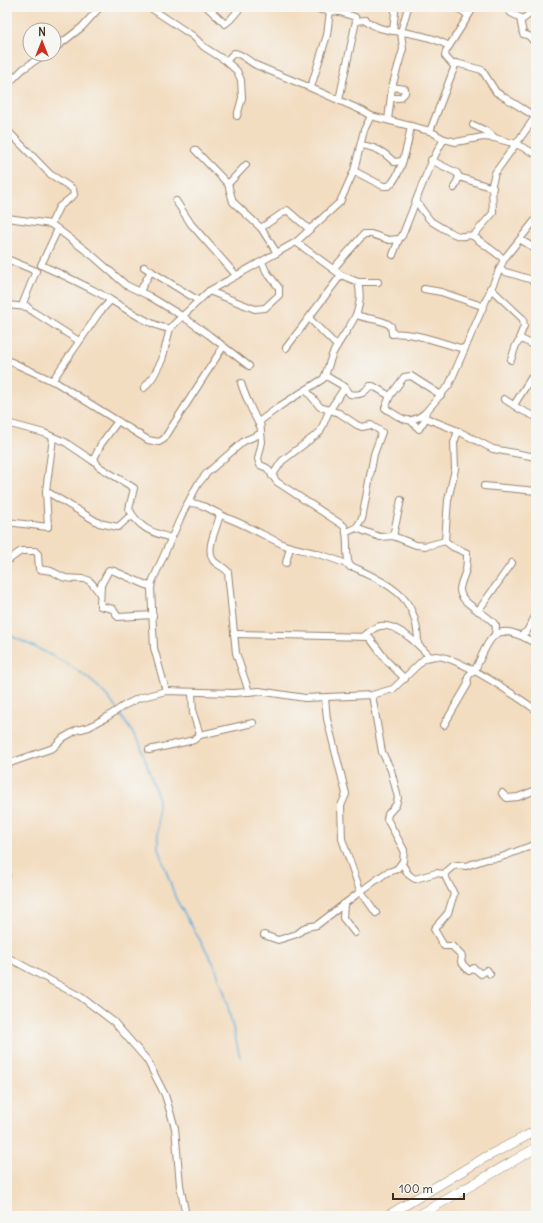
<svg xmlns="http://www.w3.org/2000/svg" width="543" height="1223" font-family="Delius,sans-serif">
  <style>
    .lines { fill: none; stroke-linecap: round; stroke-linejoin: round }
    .stream { stroke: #63b0dc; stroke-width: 1.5 }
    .minor-casing { stroke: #978470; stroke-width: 8 }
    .highway-casing { stroke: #978470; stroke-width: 10 }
    .minor { stroke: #fff; stroke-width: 6 }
    .highway { stroke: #fff; stroke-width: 9 }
  </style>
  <rect width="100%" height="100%" fill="#f6f6f2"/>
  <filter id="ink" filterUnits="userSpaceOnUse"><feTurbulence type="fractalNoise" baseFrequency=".025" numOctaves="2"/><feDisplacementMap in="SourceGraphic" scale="8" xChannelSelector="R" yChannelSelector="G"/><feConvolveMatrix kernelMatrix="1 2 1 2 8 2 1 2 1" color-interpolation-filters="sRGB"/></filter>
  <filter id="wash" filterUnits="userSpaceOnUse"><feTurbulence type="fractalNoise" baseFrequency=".012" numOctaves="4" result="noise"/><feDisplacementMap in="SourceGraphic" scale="16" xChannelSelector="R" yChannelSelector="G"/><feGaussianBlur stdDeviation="0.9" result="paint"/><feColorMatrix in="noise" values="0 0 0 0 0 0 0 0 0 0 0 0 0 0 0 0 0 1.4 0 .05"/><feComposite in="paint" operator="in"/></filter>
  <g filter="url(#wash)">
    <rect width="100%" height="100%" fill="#f3ddc1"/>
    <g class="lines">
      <g class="stream">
        <path d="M7,634C47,653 91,670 116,708"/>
        <polyline points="118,711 140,744 158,797 158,848 176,899 214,964 224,991 240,1057"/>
      </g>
    </g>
  </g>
  <g filter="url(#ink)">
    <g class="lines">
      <g class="minor-casing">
        <g id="minor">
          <polyline points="149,7 193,36 204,47 226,61 237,71 241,80 242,98 237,116"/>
          <polyline points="207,7 225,24 230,20 241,7"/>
          <path d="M314,7L321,10L340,12L355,17L356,21L366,20C379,32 396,30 413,34C426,36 438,40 449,46"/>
          <polyline points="456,7 468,15"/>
          <polyline points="474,7 446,51 445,56 454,66 456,63 482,70 496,92 536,117"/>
          <polyline points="505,7 511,13 523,19 536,9"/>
          <polyline points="520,18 523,34 529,36 536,44"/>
          <polyline points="393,31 395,12"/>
          <polyline points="54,49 82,27 100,7"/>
          <path d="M226,61L234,53C242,53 250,63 258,66C293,80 328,95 363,111L371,116L430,131L444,139L456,142L483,137L494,138L516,144L536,154"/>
          <polyline points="7,85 23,69 45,54"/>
          <polyline points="311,87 327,35 330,11"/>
          <polyline points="392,98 400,98 405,93 405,89 392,87"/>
          <polyline points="339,100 356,21"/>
          <polyline points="388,120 392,87 403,49 401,32 408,7"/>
          <polyline points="473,125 486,131 494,137"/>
          <polyline points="7,130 50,174 73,189 74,195 59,207 51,224"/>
          <polyline points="430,131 456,63"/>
          <path d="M361,145C375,147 383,151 394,162L402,161"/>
          <polyline points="195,150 228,184 233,202 261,228 277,253"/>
          <polyline points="431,160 457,173 459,177 454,188"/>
          <path d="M354,171L383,186H389C402,175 408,143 411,126"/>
          <polyline points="459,177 493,188"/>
          <polyline points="228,184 246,165"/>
          <polyline points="176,201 191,224 236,275"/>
          <path d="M416,201C420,207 425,214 430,220C433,223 455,236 460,236C465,237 468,234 473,236L504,259"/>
          <polyline points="7,218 51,224 93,256 126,285 149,296 182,316 209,335 249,366"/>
          <polyline points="261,228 287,210 309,229"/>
          <path d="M58,229L41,265C61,274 80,283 99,293C112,300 157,331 170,328L209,291L296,242L340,202L354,171L364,130L371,116"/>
          <polyline points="473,236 493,213 492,184 495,173 536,116"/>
          <polyline points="521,240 536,249"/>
          <path d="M296,242L341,275L358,282C366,315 346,327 333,353C330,359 326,376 323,379L280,406L260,421L262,442L258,459L260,465L267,468L277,482L344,526C350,539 344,554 350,567"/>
          <polyline points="393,255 399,239"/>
          <polyline points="7,259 36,271 23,303 32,311 79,341"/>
          <polyline points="144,267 199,301"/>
          <path d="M333,269L364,234H371L389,240L399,239L402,236C416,203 426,169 444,139"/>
          <polyline points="499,270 536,281"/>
          <polyline points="358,282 378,282"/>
          <polyline points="490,288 523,319 524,326 520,336 521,339 516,345 511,360"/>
          <polyline points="424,289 441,292 482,306"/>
          <polyline points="140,291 151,271"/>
          <polyline points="209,291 255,309 265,308 279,295 279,288 266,271 262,262"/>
          <polyline points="7,305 27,307"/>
          <path d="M357,315C368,320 381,318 391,326L392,334C412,331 444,344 464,349"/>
          <polyline points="309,318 337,346"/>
          <polyline points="521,339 536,346"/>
          <polyline points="286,348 341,275"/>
          <polyline points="7,360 57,383 148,440 159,442 164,439 223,347"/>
          <path d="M326,376L345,387L350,394C360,396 364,393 370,386H373L390,396L385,408C401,418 407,427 425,413L426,418L458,431L493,449L536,457"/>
          <polyline points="52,381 99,313 110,301"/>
          <path d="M241,383C244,393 254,416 260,426"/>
          <polyline points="144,388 153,377 162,360 170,328"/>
          <polyline points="306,390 320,407 339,413 357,425 362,427 371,425 382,432 374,454 362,519 356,528 347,532"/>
          <polyline points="390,396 404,377 411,376 441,395"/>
          <polyline points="504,399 521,410 536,417"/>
          <polyline points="514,405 531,378 536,376"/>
          <polyline points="425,413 449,385 504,259 536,219"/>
          <polyline points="411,421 419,429 426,418"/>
          <polyline points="7,423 44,433 65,442 93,461 101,444 118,421"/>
          <path d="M93,461L96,462L98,466L134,488L129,509C140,529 151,532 171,538"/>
          <polyline points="272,476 282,461 320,432 329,411 345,387"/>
          <polyline points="484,486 536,491"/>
          <polyline points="46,491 99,523 118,527 128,518 133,517"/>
          <path d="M188,503C202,502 217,514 230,519C248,526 265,536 282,544C294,549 306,550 318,554C340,560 379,577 397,592C413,605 418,624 418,644"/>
          <path d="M220,514C218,527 205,547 213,560C217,566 224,566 228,572L236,653L249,692"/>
          <polyline points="7,522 48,527 46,491 53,438"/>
          <path d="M356,528L380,537L393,536L416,545L427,546L445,541L453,547L467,553C467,558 467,564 466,569C465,575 460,583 460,590C461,606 489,613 496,626L495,634"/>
          <polyline points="393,536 401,500"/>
          <polyline points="445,541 448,500 455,469 454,443 458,431"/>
          <path d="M7,561L21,551H35L38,554L39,569C43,570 47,570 51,571C57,573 60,577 66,578C87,581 86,573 100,594"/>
          <polyline points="286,563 290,547"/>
          <polyline points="151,587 114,571 109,570 101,585 100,606 113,609 118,617 153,615"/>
          <polyline points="478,611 512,563"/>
          <polyline points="234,634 369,637 386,660 405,679"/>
          <polyline points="521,635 527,631 536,615"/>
          <path d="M364,636C368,633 372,629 377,627C395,620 419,645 430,657"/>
          <polyline points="166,691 154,648 151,589 152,582 184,510 198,484 207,473 244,441 260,434"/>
          <polyline points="192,692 193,713 200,735"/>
          <polyline points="325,698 327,719 346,794 341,806 342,839 360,890 376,913"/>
          <path d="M444,725L468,684C467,677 468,674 474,672C492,634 494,619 536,644"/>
          <polyline points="149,750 194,740 200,735 253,723"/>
          <path d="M7,764L53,748L63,738L77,730L89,727L107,717L125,705L139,698L166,691L234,693L259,691L305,698L372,695L393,689L424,659C428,658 432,656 436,656C459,657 516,696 536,710"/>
          <polyline points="502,793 507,798 518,797 536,790"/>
          <polyline points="402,864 409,875 415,879 436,873 444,874 453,866 458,865 466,866 487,859 499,858 536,844"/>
          <polyline points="7,873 7,875"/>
          <polyline points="444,874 454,894 448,913 434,929 444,946 452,946 462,956 461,962 469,971 474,968 481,974 487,970 490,974"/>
          <polyline points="344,904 343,918 355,933"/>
          <polyline points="264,935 278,940 297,934 306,927 317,925 361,891 386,873 397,869 403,861 404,850 387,819 388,814 396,805 398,798 391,770 382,752 372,695"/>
          <polyline points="7,957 81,997 114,1022 147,1060 165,1095 175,1128 180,1185 186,1216"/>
        </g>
      </g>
      <g class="highway-casing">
        <g id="highway">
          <polyline points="387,1216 484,1158 536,1131"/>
          <polyline points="418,1216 536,1148"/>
        </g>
      </g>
      <use href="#minor" class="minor"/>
      <use href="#highway" class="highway"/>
    </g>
  </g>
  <rect width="543" height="1223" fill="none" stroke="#f6f6f2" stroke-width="24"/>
  <g transform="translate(42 42)"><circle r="19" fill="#f6f6f2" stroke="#aba49d"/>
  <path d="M0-3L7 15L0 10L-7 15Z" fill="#c8321e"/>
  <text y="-6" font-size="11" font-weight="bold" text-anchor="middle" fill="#3b2a1e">N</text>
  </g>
  <path d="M393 1193v6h71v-6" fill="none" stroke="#3b2a1e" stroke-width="2"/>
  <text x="399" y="1193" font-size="12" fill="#3b2a1e" stroke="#f6f6f2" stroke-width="3" paint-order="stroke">100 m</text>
</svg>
